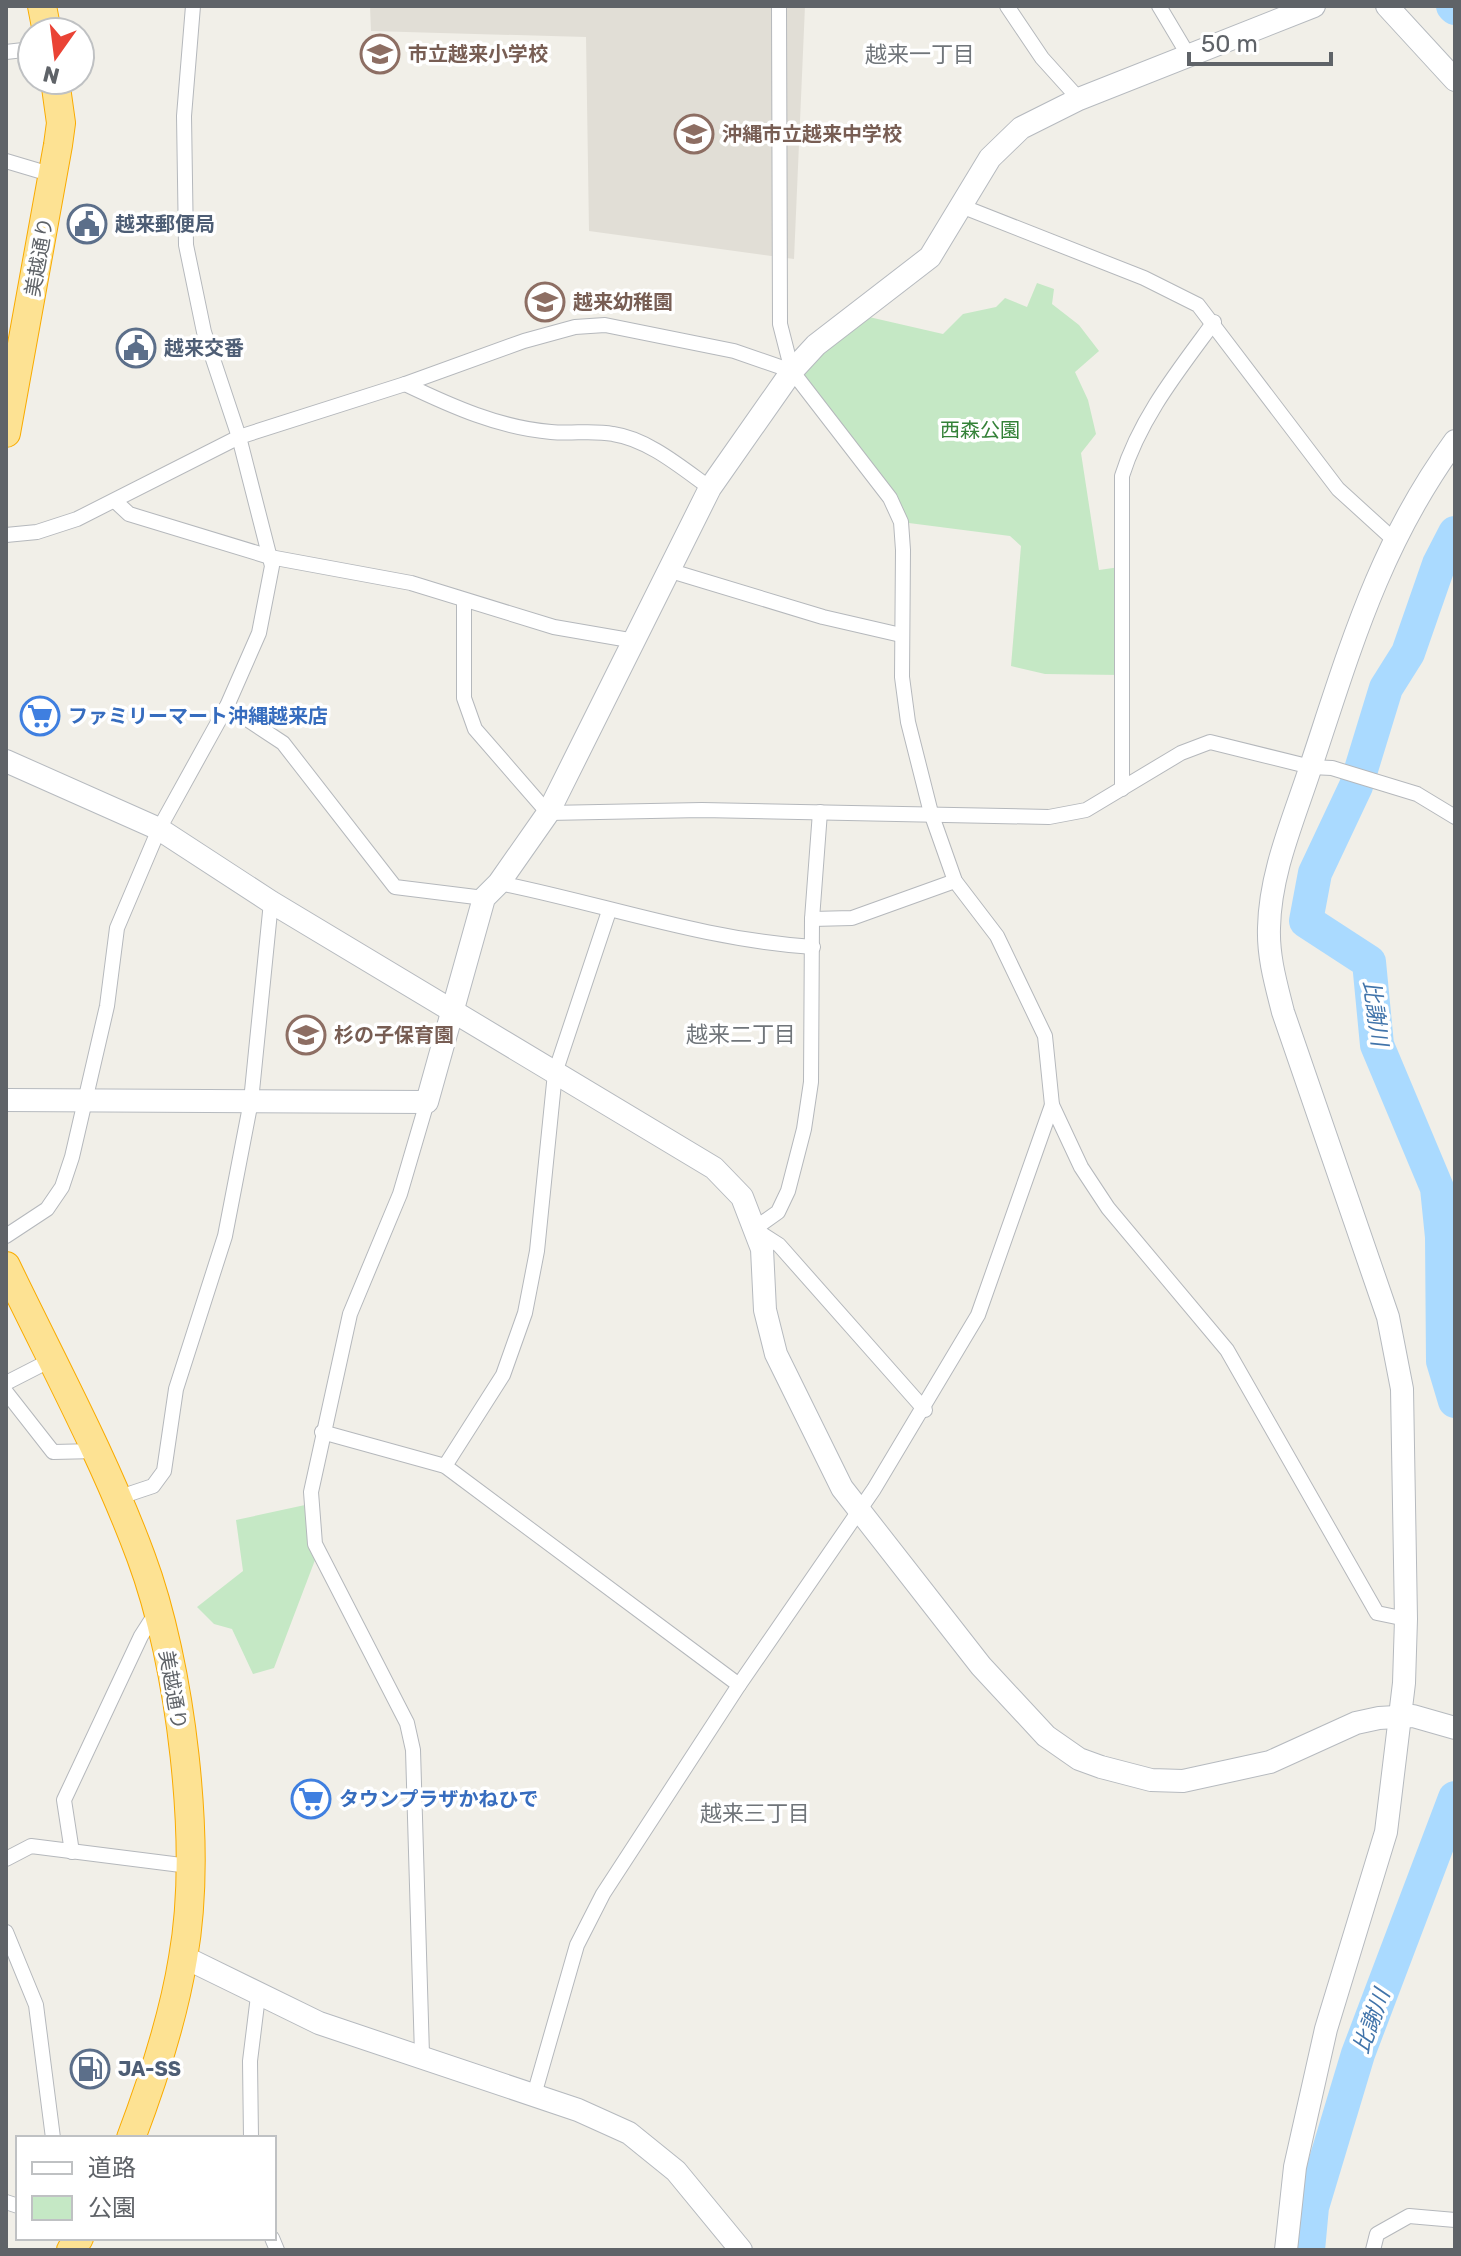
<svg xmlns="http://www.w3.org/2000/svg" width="1461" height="2256" font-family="Rubik,'Noto Sans JP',sans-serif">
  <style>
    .education { fill: #e1ded6 }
    .green { fill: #c5e8c5 }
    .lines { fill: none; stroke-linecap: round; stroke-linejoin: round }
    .river { stroke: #aadaff; stroke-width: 34 }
    .street-casing { stroke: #b5b8bc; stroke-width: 16 }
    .secondary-casing { stroke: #b6babf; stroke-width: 24 }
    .highway-casing { stroke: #f9ab00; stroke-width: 30 }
    .street { stroke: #fff; stroke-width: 14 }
    .secondary { stroke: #fff; stroke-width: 22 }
    .highway { stroke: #fde293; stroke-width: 28 }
    .labels { text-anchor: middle; stroke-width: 7; stroke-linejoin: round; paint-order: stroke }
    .education-label { font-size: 20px; font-weight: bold; fill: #785e54; stroke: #fff; text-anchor: start }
    .service-label { font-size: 20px; font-weight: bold; fill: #4e5e75; stroke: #fff; text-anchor: start }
    .street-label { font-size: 20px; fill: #5f6368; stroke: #fff }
    .park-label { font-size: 20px; fill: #348238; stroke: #fff }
    .shop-label { font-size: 20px; font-weight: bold; fill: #366cbe; stroke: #fff; text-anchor: start }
    .neighbourhood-label { font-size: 22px; fill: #70757a; stroke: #fff }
    .water-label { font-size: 22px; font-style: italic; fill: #4174aa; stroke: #fff }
  </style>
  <rect width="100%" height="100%" fill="#f1efe8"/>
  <polygon class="education" points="370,6 805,6 794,259 589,231 586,37 371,31"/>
  <g class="green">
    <polygon points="1037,283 1054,289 1052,304 1079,325 1099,351 1075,372 1088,400 1096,434 1081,453 1099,570 1120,567 1121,675 1045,674 1011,666 1021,546 1010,536 901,522 792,371 856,314 943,334 963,314 996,307 1005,298 1027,307"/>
    <polygon points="305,1505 309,1546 315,1560 274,1668 253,1674 232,1629 214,1624 197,1607 243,1571 236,1520"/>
  </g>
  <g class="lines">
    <g class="river">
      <polyline points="1453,6 1455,8"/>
      <polyline points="1455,533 1439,564 1408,653 1386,688 1356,786 1315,873 1306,921 1369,962 1377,1045 1437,1188 1442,1237 1443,1361 1455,1401"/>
      <polyline points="1308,2250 1312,2207 1358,2054 1455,1798"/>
    </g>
    <g class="street-casing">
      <g id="street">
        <polyline points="779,6 780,324 792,371 890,498 901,522 903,550 902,677 908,722 931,813 955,881 997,936 1045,1036 1052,1105 1081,1167 1108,1208 1227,1350 1377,1613 1406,1619"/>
        <polyline points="1007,6 1042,58 1079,99"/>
        <polyline points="1159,6 1190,58"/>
        <polyline points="6,52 32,49"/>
        <polyline points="6,161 53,175"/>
        <polyline points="961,206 1144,278 1198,305 1338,489 1393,539"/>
        <path d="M405,384C451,406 500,428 551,432C572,434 593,430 613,434C648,439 682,468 710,488"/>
        <polyline points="116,502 129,514 270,557 411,583 554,627 635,641"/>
        <polyline points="6,535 37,532 77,519 239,437 405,384 524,341 575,327 605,325 734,351 792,371"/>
        <polyline points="671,571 823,617 901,635"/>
        <polyline points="464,603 464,698 475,729 548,813 702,810 1049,817 1086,810 1181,753 1210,742 1311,767 1332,768 1417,794 1455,817"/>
        <polyline points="227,706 283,743 395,887 484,898"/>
        <path d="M1122,789V476C1140,418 1178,371 1214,322"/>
        <polyline points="820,812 812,919 811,1082 804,1129 788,1191 778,1212 754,1229 779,1245 925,1410"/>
        <path d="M499,883C604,904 704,940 813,947"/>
        <polyline points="812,919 852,918 955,881"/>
        <polyline points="6,1236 47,1209 62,1187 72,1157 107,1006 117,928 159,829 227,706 259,633 272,566 239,437 204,332 186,245 184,116 193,6"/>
        <polyline points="6,1383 51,1360"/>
        <polyline points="6,1392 53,1452 96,1451"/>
        <polyline points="322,1432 445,1466 739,1685"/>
        <polyline points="445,1466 503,1375 525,1313 537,1251 555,1073 609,911"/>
        <polyline points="117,1498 153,1486 164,1471 176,1389 225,1236 251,1101 271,902"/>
        <polyline points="72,1852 64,1800 141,1636 157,1611"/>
        <polyline points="6,1859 31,1846 189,1866"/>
        <polyline points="6,1932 36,2005 53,2138"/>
        <polyline points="422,2055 413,1750 407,1723 315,1544 311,1492 350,1314 400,1194 427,1102"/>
        <polyline points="534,2095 577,1945 603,1894 739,1685 874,1489 978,1315 1052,1105"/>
        <polyline points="251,2138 250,2061 258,1996"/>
        <polyline points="6,2202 18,2206"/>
        <polyline points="272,2238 277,2250"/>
        <polyline points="1373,2250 1377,2234 1409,2216 1455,2220"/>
      </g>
    </g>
    <g class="secondary-casing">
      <g id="secondary">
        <polyline points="1387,6 1455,80"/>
        <polyline points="6,761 159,829 271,902 714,1168 742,1197 762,1249 765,1310 776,1354 842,1488 981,1666 1046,1736 1079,1759 1101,1767 1151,1780 1183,1781 1270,1762 1356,1723 1379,1718 1413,1716 1455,1728"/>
        <polyline points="6,1100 427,1102 484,898 499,883 548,813 710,488 792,371 816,345 930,257 990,158 1021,128 1079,99 1314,6"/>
        <polyline points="184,1957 319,2023 578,2110 629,2133 676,2171 741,2250"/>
        <path d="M1286,2250L1295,2167L1326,2029L1386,1832L1404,1683L1406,1619L1402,1389L1388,1317L1283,1012C1276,984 1268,957 1269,928C1270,873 1293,821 1310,769C1350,649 1379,545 1455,441"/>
      </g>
    </g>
    <g class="highway-casing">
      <g id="highway">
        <polyline points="42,6 47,32"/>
        <polyline points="6,433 58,145 61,123 55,80"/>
        <path d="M6,1266C52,1362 104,1457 141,1557C181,1664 203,1845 183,1958C173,2020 153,2080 131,2138"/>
        <polyline points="71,2250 79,2238"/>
      </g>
    </g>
    <use href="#street" class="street"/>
    <use href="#secondary" class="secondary"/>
    <use href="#highway" class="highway"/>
  </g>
  <defs>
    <g id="school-ring" transform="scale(2)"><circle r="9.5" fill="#fff" stroke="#8d6e63" stroke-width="1.5"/><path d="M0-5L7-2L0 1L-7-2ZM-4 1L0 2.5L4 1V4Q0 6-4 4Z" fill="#8d6e63"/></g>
    <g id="civic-ring" transform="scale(2)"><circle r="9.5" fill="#fff" stroke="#5c6f8a" stroke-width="1.5"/><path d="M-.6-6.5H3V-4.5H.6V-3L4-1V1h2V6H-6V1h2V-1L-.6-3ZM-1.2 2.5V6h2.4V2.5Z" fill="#5c6f8a"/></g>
    <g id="supermarket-ring" transform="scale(2)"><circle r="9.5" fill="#fff" stroke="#3f7fe0" stroke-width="1.5"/><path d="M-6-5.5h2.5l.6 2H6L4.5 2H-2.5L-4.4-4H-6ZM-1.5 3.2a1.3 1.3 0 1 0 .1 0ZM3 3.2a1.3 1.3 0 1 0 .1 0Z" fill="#3f7fe0"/></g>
    <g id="fuel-ring" transform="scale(2)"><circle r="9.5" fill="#fff" stroke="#5c6f8a" stroke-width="1.5"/><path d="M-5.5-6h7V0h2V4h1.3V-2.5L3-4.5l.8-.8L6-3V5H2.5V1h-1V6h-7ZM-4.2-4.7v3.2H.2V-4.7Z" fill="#5c6f8a"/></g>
  </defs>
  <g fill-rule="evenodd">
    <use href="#school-ring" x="380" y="54"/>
    <use href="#school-ring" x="694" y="134"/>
    <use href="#civic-ring" x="87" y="224"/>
    <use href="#school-ring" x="545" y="302"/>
    <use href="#civic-ring" x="136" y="348"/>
    <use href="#supermarket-ring" x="40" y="716"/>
    <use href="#school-ring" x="306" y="1035"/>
    <use href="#supermarket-ring" x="311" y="1799"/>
    <use href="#fuel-ring" x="90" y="2069"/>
  </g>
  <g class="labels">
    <g class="education-label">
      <text x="408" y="61">市立越来小学校</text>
      <text x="722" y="141">沖縄市立越来中学校</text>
      <text x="573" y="309">越来幼稚園</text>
      <text x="334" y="1042">杉の子保育園</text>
    </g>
    <g class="service-label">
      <text x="115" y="231">越来郵便局</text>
      <text x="164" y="355">越来交番</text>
      <text x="118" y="2076">JA-SS</text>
    </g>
    <g class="street-label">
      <text transform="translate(39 257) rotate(-80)" y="7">美越通り</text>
      <text transform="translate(173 1690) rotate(80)" y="7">美越通り</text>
    </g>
    <g class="park-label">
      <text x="980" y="437">西森公園</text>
    </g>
    <g class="shop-label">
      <text x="68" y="723">ファミリーマート沖縄越来店</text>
      <text x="339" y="1806">タウンプラザかねひで</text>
    </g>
    <g class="neighbourhood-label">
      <text x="920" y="62">越来一丁目</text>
      <text x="741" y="1042">越来二丁目</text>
      <text x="755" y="1821">越来三丁目</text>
    </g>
    <g class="water-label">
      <text transform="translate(1376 1013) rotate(82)" y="8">比謝川</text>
      <text transform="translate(1371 2021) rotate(-70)" y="8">比謝川</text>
    </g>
  </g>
  <rect width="1461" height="2256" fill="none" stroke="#5f6368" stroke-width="16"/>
  <rect x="16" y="2136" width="260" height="104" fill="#ffffff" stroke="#bfc1c3" stroke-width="2"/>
  <rect x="32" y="2162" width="40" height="12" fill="#ffffff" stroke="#bfc1c3" stroke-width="2"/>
  <text x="88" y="2176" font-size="24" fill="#5f6368">道路</text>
  <rect x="32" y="2196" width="40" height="24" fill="#c5e8c5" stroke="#bfc1c3" stroke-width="2"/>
  <text x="88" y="2216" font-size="24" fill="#5f6368">公園</text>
  <g transform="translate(56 56) rotate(194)"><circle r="38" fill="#ffffff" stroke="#bfc1c3" stroke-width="2"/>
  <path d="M0-6L14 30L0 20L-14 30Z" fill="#ea4335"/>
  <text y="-12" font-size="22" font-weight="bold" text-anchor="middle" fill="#5f6368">N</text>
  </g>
  <path d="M1189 52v12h142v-12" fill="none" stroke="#5f6368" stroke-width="4"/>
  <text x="1201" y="52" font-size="24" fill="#5f6368" stroke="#ffffff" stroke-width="6" paint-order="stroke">50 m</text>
</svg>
